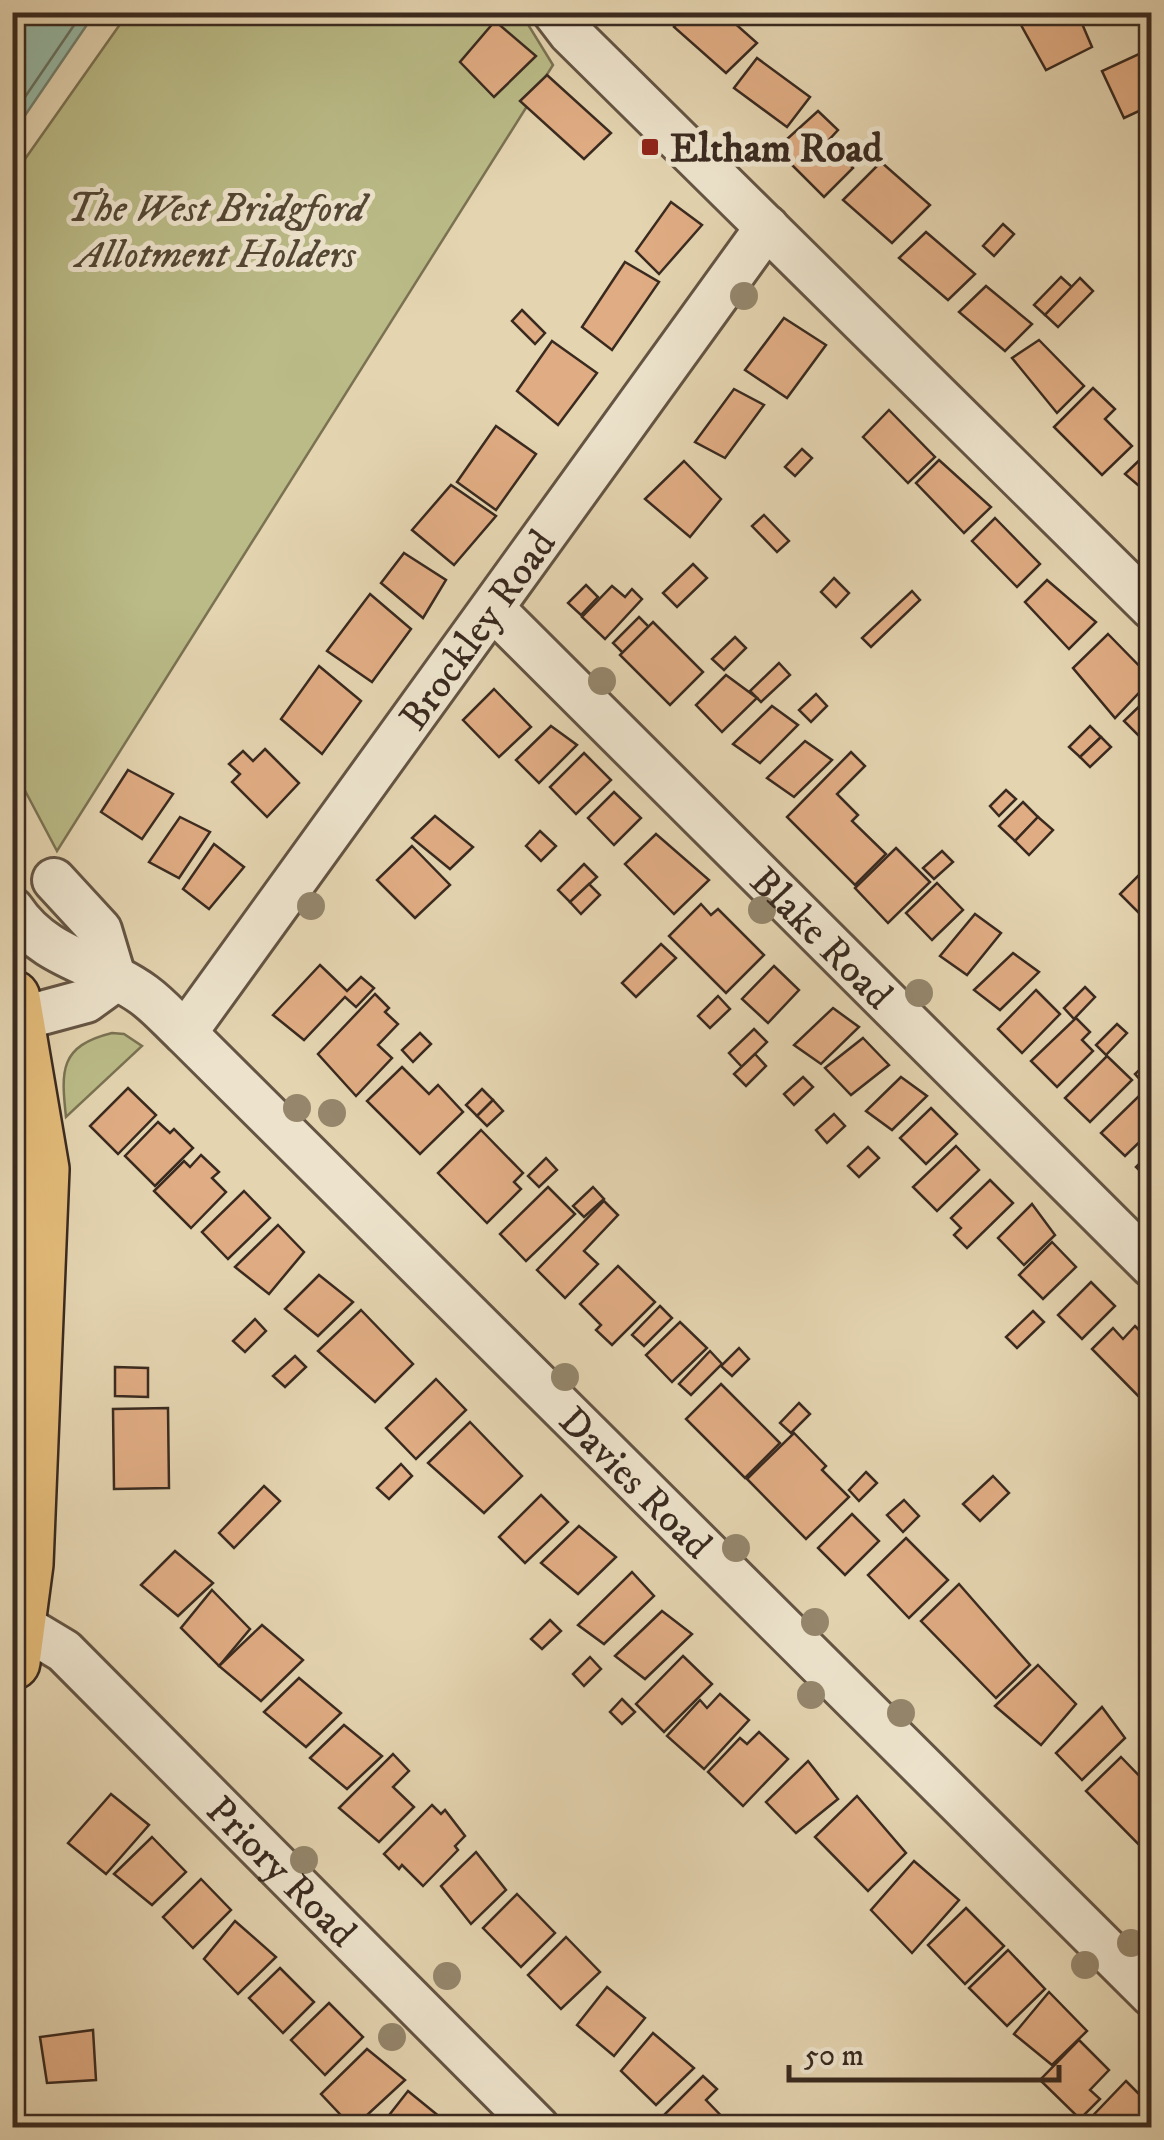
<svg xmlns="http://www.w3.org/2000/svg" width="1164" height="2140" font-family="'IM FELL DW Pica',serif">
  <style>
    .green { fill: #babb87; stroke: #7a7253; stroke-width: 2.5 }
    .water { fill: #97b9a6; stroke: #728070; stroke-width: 2.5 }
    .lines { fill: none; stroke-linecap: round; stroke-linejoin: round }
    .shore { stroke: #687262; stroke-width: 2.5 }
    .building { fill: #e0ac83; stroke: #3a2a1f; stroke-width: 2.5 }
    .minor-casing { stroke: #645443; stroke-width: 48 }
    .highway-casing { stroke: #3a2a1f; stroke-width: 60 }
    .minor { stroke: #ede3cc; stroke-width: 42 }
    .highway { stroke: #e2ba78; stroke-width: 55 }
    .tree { fill: #95866c }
    .poi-dot { fill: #8f2418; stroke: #ede3cc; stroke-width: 4 }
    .labels { text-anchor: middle; stroke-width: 10; stroke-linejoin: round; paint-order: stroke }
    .poi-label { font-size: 40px; font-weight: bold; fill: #3a2a1f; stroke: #ede3cc; text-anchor: start }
    .park-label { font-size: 40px; font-style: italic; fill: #544734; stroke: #ede3cc }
    .street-label { font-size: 40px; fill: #3a2a1f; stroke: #ede3cc }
  </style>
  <rect width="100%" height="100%" fill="#e4d4b0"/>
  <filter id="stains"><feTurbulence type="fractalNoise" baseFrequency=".002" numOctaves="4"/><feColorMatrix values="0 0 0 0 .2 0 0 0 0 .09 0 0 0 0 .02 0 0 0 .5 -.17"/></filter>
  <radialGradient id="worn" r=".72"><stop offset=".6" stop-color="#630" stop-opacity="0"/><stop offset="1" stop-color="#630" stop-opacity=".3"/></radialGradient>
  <g class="green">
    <polygon points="128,13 521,13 553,65 57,851 13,768 13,176"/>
    <path d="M112,1033L124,1034L142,1046L66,1117C61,1071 59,1046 112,1033Z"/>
  </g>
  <polygon class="water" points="23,13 95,13 13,133 13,26"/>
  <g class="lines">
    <polyline class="shore" points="12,116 83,12"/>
  </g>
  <g class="building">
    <polygon points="688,12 722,12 757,43 726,73 674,27"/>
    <polygon points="1023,12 1077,12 1092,47 1046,70 1016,16"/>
    <polygon points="495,21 536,56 494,97 460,62"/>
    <polygon points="1152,48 1152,105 1124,118 1102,71"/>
    <polygon points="757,58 810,97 787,127 734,88"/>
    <polygon points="547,75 611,133 584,159 520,101"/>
    <polygon points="818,111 838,130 827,142 853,168 824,197 776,149"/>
    <polygon points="881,162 930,205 892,243 843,200"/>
    <polygon points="671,202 702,225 659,274 636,251"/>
    <polygon points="1003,224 1014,234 994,256 983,246"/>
    <polygon points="926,232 975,274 948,300 899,258"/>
    <polygon points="625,262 659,282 612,350 582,327"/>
    <polygon points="1061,277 1072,287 1045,315 1034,305"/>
    <polygon points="1080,278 1093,291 1058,327 1045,315"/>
    <polygon points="986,286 1032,324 1005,351 959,312"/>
    <polygon points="522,310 545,333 535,344 512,321"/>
    <polygon points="784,318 826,345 787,398 745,370"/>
    <polygon points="1039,340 1084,386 1057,413 1012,358"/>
    <polygon points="552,341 597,373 558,425 517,391"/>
    <polygon points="1093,388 1115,409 1105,419 1132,446 1102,475 1054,427"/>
    <polygon points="734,389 764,405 725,458 695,442"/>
    <polygon points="889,410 935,457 908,483 863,437"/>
    <polygon points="496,426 536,454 496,510 457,482"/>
    <polygon points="1152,448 1152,497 1125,474"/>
    <polygon points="802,449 812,458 795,476 785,467"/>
    <polygon points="939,460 991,507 964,533 916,483"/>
    <polygon points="684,461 721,499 690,537 645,499"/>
    <polygon points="451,485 496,516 454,565 412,530"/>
    <polygon points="764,515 789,541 777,552 752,526"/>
    <polygon points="995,518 1040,564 1017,587 972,541"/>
    <polygon points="404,553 446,580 423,618 381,583"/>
    <polygon points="693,564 707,578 677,607 663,593"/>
    <polygon points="834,578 849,593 836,607 821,592"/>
    <polygon points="1047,580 1096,622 1069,649 1025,602"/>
    <polygon points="586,585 598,597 581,615 568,603"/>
    <polygon points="612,586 625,597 632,589 642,599 605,639 582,617"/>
    <polygon points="912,591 920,600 871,647 862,638"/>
    <polygon points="370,594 411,629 372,682 327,651"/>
    <polygon points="639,617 649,627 623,653 613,643"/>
    <polygon points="653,622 703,672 670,705 620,655"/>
    <polygon points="1108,634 1152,679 1115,718 1073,668"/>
    <polygon points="735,637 746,648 724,670 712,659"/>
    <polygon points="779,663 790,675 761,702 750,691"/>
    <polygon points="319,666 361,701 322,754 281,719"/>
    <polygon points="726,675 757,698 722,732 696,705"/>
    <polygon points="494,689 531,727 499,757 463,720"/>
    <polygon points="816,694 827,706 811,722 799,710"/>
    <polygon points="1152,694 1152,749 1124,721"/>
    <polygon points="772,706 798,725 760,763 733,744"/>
    <polygon points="551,726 577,745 539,783 516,760"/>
    <polygon points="1090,726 1101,737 1080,757 1069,747"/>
    <polygon points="1101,737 1111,747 1090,767 1080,757"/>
    <polygon points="805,741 832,760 794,797 767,778"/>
    <polygon points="265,749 299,783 267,817 232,782 240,774 229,764 243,751 253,761"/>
    <polygon points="851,752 865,766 837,794 858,815 852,821 886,854 855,885 787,817"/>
    <polygon points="584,753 611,780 576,814 550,787"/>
    <polygon points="128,770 173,794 142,839 101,812"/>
    <polygon points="1006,790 1016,799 999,816 990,806"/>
    <polygon points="614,792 641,818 614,845 588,818"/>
    <polygon points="1023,802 1038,817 1015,841 999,826"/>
    <polygon points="435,816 473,847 450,869 412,838"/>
    <polygon points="180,817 210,832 179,878 149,862"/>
    <polygon points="1038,817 1053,830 1029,855 1015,841"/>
    <polygon points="540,831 556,846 541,861 526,846"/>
    <polygon points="656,834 709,880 674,914 625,864"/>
    <polygon points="214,844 244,867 209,909 183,889"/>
    <polygon points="412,846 450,885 415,918 377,880"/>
    <polygon points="896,848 930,882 888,923 855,888"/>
    <polygon points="942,851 953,862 934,879 923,868"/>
    <polygon points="584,864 597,877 570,902 558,890"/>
    <polygon points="1143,871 1152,880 1152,907 1142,916 1120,894"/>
    <polygon points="937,883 963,910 932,940 906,913"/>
    <polygon points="589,884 600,895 581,914 570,902"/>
    <polygon points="701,904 711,915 718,909 764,955 726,993 669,936"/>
    <polygon points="975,914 1001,933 967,975 940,956"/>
    <polygon points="661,944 676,958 636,997 622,983"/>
    <polygon points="1013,953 1039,972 1000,1010 974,990"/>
    <polygon points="320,965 347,991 361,977 374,988 356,1007 345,997 304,1040 273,1015"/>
    <polygon points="774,966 799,990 768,1023 742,999"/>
    <polygon points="1085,987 1095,997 1074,1019 1064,1008"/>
    <polygon points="1036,990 1060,1014 1022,1053 998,1029"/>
    <polygon points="375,994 389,1008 385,1012 398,1024 378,1045 392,1058 356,1096 318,1054"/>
    <polygon points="718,996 730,1009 710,1028 698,1016"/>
    <polygon points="833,1008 859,1027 821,1064 794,1045"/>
    <polygon points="1076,1018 1090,1032 1082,1040 1093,1051 1057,1087 1031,1061"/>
    <polygon points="1117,1024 1127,1033 1106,1055 1096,1045"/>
    <polygon points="754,1029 767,1042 742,1067 729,1053"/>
    <polygon points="420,1033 431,1044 413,1062 402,1050"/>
    <polygon points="863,1038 889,1065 851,1095 825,1068"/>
    <polygon points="755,1054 766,1066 746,1086 734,1074"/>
    <polygon points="1107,1056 1132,1080 1090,1122 1065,1098"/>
    <polygon points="1152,1058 1152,1079 1145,1085 1135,1074"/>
    <polygon points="402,1067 429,1094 438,1085 463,1112 420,1154 367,1101"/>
    <polygon points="803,1077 813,1087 794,1105 784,1094"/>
    <polygon points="901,1077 927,1096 892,1130 866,1111"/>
    <polygon points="128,1088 156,1115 118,1154 90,1126"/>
    <polygon points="482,1089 493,1100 477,1116 466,1105"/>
    <polygon points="1140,1095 1152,1107 1152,1130 1125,1156 1101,1133"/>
    <polygon points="493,1100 503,1111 487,1126 477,1116"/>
    <polygon points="931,1108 957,1134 926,1164 900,1138"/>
    <polygon points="834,1114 845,1126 827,1143 816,1130"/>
    <polygon points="158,1122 170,1133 174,1129 193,1148 155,1186 125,1156"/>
    <polygon points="481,1130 523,1173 514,1182 521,1189 487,1223 438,1173"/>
    <polygon points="956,1146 979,1170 937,1211 913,1187"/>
    <polygon points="868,1147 879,1158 859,1177 848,1166"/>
    <polygon points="1152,1151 1152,1183 1136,1167"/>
    <polygon points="201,1155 219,1172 212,1178 226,1192 191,1228 154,1191 184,1161 190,1167"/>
    <polygon points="546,1158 557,1170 539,1187 528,1176"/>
    <polygon points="990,1180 1013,1203 967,1248 954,1235 961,1228 951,1218"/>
    <polygon points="548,1187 575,1214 526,1261 500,1234"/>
    <polygon points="593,1187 604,1199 584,1217 573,1206"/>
    <polygon points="244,1191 270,1218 228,1259 202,1232"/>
    <polygon points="604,1201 618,1215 584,1251 598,1264 565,1298 537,1270"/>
    <polygon points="1032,1204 1055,1235 1024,1265 998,1238"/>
    <polygon points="278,1225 304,1252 269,1294 235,1267"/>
    <polygon points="1052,1242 1076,1267 1043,1299 1019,1275"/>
    <polygon points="618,1266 655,1302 612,1345 596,1330 601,1325 580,1304"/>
    <polygon points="319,1275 353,1302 318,1336 285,1309"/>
    <polygon points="1091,1282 1115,1306 1082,1339 1058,1315"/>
    <polygon points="660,1306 672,1318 644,1346 632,1335"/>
    <polygon points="361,1310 413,1364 375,1402 318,1351"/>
    <polygon points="1033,1311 1044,1322 1017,1348 1006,1337"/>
    <polygon points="255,1319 266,1331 245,1352 233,1341"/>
    <polygon points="680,1322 707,1348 672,1382 646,1355"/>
    <polygon points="1135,1326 1152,1343 1150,1408 1092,1349 1113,1328 1123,1339"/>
    <polygon points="739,1348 749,1359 732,1376 721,1366"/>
    <polygon points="710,1351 722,1364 691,1395 679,1384"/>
    <polygon points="295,1356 306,1367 285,1387 273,1376"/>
    <polygon points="115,1367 148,1368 148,1397 115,1396"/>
    <polygon points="436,1379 466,1410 416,1459 386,1428"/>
    <polygon points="721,1384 780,1443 745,1478 686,1419"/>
    <polygon points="799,1403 810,1414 791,1433 780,1423"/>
    <polygon points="168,1408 169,1488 114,1489 113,1409"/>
    <polygon points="470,1422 522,1476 484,1513 428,1463"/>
    <polygon points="794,1433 826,1466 822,1470 849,1497 806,1539 747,1479"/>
    <polygon points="401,1464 412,1476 389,1499 377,1488"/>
    <polygon points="866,1472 877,1483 859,1501 849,1490"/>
    <polygon points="993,1476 1009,1493 980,1521 963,1504"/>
    <polygon points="264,1486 280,1501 234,1548 219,1533"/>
    <polygon points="541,1495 568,1522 525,1563 499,1537"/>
    <polygon points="904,1500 919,1516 903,1532 887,1515"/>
    <polygon points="852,1514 879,1541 845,1575 818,1548"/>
    <polygon points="579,1526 616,1557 578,1594 541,1563"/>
    <polygon points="906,1538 948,1580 909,1618 868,1575"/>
    <polygon points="175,1551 213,1583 178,1616 141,1585"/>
    <polygon points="632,1572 654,1596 604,1644 578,1625"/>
    <polygon points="959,1584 1030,1665 996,1698 921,1621"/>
    <polygon points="212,1590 250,1629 219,1666 181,1628"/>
    <polygon points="662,1611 692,1634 645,1679 615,1656"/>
    <polygon points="550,1620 561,1631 542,1649 531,1639"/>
    <polygon points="262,1625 303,1660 261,1701 219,1666"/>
    <polygon points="683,1656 712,1684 664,1732 636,1704"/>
    <polygon points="590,1657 601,1669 584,1686 573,1674"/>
    <polygon points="1038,1665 1076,1704 1041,1745 995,1706"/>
    <polygon points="299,1678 341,1713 306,1747 264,1712"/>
    <polygon points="720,1694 749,1720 704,1769 667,1736 700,1700 707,1708"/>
    <polygon points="622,1699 635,1712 622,1724 610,1712"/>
    <polygon points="1102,1707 1125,1738 1082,1780 1056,1753"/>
    <polygon points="344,1725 382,1756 347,1789 310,1758"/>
    <polygon points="759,1732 788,1759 743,1806 708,1772 740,1738 747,1744"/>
    <polygon points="393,1754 409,1771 393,1787 414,1807 379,1842 339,1808"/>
    <polygon points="1121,1757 1152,1789 1152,1858 1086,1791"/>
    <polygon points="808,1761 838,1799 796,1833 766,1802"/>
    <polygon points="111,1794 149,1825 106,1874 68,1843"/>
    <polygon points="857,1796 906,1853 868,1891 815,1837"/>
    <polygon points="432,1805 441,1814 445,1810 465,1836 455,1846 458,1850 423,1886 402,1865 399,1869 384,1854"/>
    <polygon points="152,1837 186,1872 152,1905 114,1874"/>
    <polygon points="476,1852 506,1890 471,1924 441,1886"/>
    <polygon points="914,1861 959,1900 912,1953 871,1910"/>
    <polygon points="201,1879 231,1910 193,1948 163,1917"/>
    <polygon points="517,1894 555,1933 521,1967 483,1928"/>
    <polygon points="966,1908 1004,1946 965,1984 928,1945"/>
    <polygon points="235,1921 276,1957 238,1994 204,1959"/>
    <polygon points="566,1937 600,1972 561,2009 528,1975"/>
    <polygon points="1008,1950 1045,1989 1007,2026 969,1988"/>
    <polygon points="280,1968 314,2002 283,2033 249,1998"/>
    <polygon points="607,1987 645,2018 614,2056 577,2025"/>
    <polygon points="1049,1992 1087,2031 1052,2065 1014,2034"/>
    <polygon points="329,2003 363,2037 325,2075 291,2040"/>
    <polygon points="93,2030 96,2080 47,2083 40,2037"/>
    <polygon points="653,2033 694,2068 656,2105 621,2071"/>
    <polygon points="1079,2040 1109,2070 1090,2090 1100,2099 1080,2119 1040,2080"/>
    <polygon points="367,2049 405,2080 353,2128 321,2094"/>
    <polygon points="703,2076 717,2089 706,2100 733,2128 657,2128 654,2125"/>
    <polygon points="1126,2081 1152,2107 1148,2113 1152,2128 1081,2128"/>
    <polygon points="408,2091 446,2122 441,2128 379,2128"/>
  </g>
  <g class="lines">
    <g class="minor-casing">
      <g id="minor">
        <polyline points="554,12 570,33 1152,608"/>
        <path id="s1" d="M493,609L1152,1266"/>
        <polyline points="54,880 100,930 115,980"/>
        <path id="s2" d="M12,909C46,960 99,962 144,995C159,1006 172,1021 185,1033L1152,1995"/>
        <polyline points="12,1021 86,1001 115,980"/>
        <path id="s3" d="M185,1033L767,227"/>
        <path id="s4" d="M19,1624L64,1651L538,2128"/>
      </g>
    </g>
    <g class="highway-casing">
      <polyline id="highway" points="12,998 41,1169 25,1564 12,1662"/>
    </g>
    <use href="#minor" class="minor"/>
    <use href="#highway" class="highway"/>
  </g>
  <g class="tree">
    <circle cx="744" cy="296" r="14"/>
    <circle cx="602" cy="681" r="14"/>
    <circle cx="311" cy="906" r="14"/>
    <circle cx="762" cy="910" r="14"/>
    <circle cx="919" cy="993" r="14"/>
    <circle cx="297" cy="1108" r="14"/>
    <circle cx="332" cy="1113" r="14"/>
    <circle cx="565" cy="1377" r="14"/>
    <circle cx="736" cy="1548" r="14"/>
    <circle cx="815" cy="1622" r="14"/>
    <circle cx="811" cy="1695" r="14"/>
    <circle cx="901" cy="1713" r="14"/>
    <circle cx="304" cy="1860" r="14"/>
    <circle cx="1131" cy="1943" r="14"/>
    <circle cx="1085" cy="1965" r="14"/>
    <circle cx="447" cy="1976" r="14"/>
    <circle cx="392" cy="2037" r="14"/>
  </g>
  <rect class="poi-dot" x="640" y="137" width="20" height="20" rx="5"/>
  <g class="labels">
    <g class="poi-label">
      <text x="670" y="161">Eltham Road</text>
    </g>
    <g class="park-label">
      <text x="216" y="221">The West Bridgford<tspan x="216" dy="46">Allotment Holders</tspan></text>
    </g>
    <g class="street-label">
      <text dy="14" stroke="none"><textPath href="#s3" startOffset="498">Brockley Road</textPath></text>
      <text dy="14" stroke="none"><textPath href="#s1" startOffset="465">Blake Road</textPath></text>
      <text dy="14" stroke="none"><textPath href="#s2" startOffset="852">Davies Road</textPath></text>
      <text dy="14" stroke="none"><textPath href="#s4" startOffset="362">Priory Road</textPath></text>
    </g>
  </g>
  <rect width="1164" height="2140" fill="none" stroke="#e4d4b0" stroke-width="50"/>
  <rect x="15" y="15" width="1134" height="2110" fill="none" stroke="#3a2a1f" stroke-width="5"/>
  <rect x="25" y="25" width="1114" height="2090" fill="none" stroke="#3a2a1f" stroke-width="2.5"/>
  <path d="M789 2065v15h270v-15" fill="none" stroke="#3a2a1f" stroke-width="5"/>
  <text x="804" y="2065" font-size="30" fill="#3a2a1f" stroke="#ede3cc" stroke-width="8" paint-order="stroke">50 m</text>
  <rect width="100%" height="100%" filter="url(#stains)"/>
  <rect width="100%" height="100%" fill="url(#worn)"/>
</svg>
